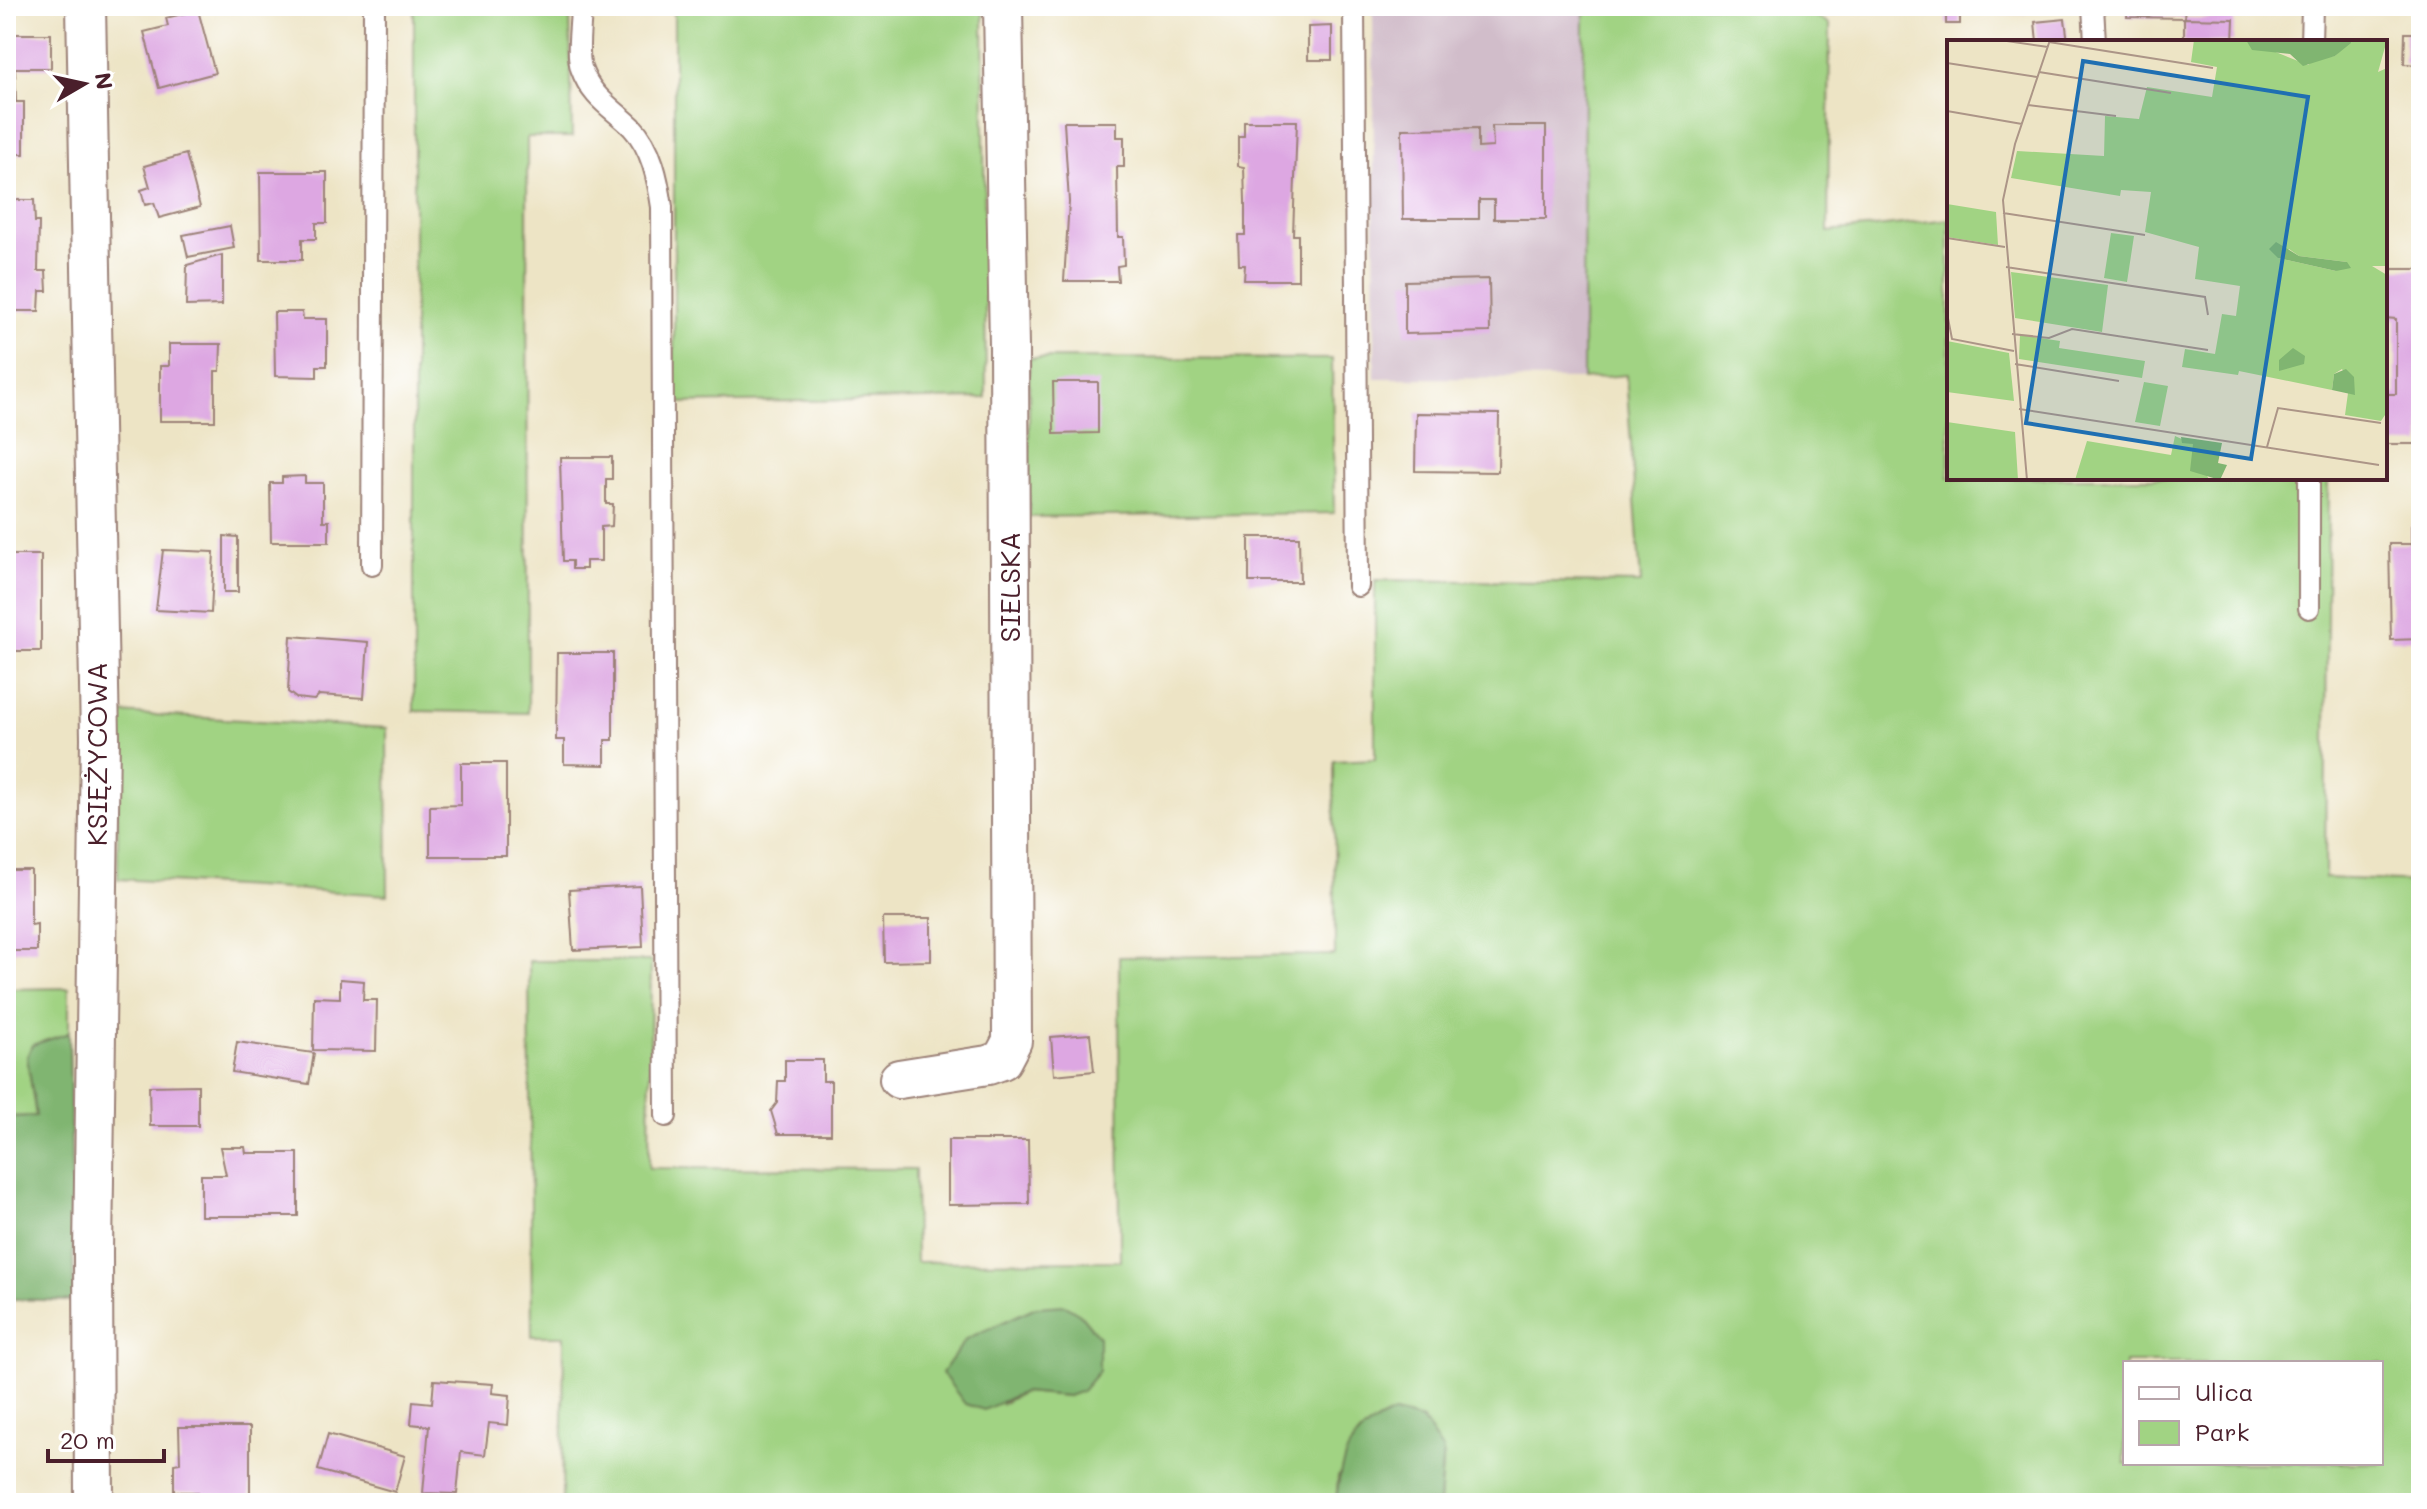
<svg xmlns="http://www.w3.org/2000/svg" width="2427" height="1509" font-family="Mali,sans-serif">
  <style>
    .industrial { fill: #d1bdca }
    .green { fill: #a1d383; stroke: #767957; stroke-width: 2; fill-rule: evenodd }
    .forest { fill: #80b571; stroke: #656a4e; stroke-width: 2 }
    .building { fill: #dda7e2 }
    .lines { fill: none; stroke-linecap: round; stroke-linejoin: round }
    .lane-casing { stroke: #9c8278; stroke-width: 24 }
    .street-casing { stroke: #9c8278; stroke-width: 42 }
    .lane { stroke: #fff; stroke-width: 20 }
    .street { stroke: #fff; stroke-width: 38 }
    .labels { text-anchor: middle; stroke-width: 6; stroke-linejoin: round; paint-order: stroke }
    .street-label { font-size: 28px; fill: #4a1f2b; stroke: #fff }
    .inset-road { fill: none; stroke: #ac9587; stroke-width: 2 }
    .view { fill: #1f6fb2; fill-opacity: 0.15; stroke: #1f6fb2; stroke-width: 4 }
    .inset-edge { fill: none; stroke: #4a1f2b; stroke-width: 4 }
  </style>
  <rect width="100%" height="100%" fill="#fff"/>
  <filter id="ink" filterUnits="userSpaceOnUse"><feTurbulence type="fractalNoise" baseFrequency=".0125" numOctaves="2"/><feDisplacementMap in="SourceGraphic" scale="16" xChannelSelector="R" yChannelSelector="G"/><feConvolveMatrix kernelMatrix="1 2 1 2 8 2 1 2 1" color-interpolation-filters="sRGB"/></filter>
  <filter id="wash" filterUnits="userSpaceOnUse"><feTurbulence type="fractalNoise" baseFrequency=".006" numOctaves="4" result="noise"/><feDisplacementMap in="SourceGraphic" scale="32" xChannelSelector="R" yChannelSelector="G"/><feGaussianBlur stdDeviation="1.8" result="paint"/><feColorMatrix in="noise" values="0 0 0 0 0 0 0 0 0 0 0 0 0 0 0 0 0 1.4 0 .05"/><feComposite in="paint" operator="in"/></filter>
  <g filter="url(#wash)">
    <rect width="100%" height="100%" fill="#ede4c5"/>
    <polygon class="industrial" points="1373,6 1584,6 1583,379 1375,378"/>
    <g class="green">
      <polygon points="414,6 570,6 572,137 527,137 528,713 414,711"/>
      <polygon points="674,6 983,6 986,398 674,403"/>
      <path d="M1584,6H1800L1830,25L1828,232L1949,219V478H2328L2325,878L2421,882V1503H1439L1443,1451L1338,1476L1336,1503H562L564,1336H532L529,961H651L649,1168L915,1169L916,1262L1120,1261L1119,957L1335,955L1334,761L1375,759V580L1641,583L1626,375L1583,379ZM1036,1307L1068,1396L1023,1392L1002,1404L1005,1323ZM2125,1363H2381V1463H2125Z"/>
      <polygon points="1029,358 1332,359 1334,513 1029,517"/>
      <polygon points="117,713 387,728 388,895 118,879"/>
      <polygon points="69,988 69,1033 32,1045 27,1057 36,1116 6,1117 6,989"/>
    </g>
    <g class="forest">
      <polygon points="69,1033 74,1301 6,1299 6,1117 36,1116 27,1057 32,1045"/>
      <polygon points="1065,1305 1080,1314 1099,1337 1099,1371 1082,1391 1068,1396 1023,1392 984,1410 965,1404 942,1373 966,1339 1036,1307"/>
      <path d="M1394,1413L1422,1420L1443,1451L1439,1503H1336C1340,1457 1349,1431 1394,1413Z"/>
    </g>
    <g id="blocks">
      <g class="building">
        <polygon points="1920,6 2026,6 2025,14 1960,14 1960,24 1946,24 1946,14 1920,14"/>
        <polygon points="2128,6 2185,6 2184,18 2127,17"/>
        <polygon points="198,10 215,73 159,88 144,32 168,26 166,18"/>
        <polygon points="2417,15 2421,15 2421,65 2404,64 2405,33 2418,33"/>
        <polygon points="2184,18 2234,19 2233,42 2184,42"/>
        <polygon points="2065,19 2068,42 2037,42 2035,22"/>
        <polygon points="1332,26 1332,60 1308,60 1308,27"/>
        <polygon points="6,34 51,34 51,68 15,68 16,102 24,102 24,154 6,154"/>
        <polygon points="1244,121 1297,121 1293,235 1298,235 1298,280 1244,280 1245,265 1239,265 1238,235 1245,235 1245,201 1244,167 1238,166 1238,136 1244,136"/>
        <polygon points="1064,122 1117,122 1117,137 1124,137 1124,167 1117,167 1118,237 1123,237 1124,265 1117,266 1118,281 1064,281 1069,202"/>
        <polygon points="1492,126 1546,126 1546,219 1494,219 1494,200 1479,200 1479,219 1403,219 1402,129 1478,128 1478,148 1493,147"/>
        <polygon points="186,154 200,207 159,218 154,203 145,205 141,190 150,187 144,166"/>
        <polygon points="260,172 327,172 327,223 316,223 316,239 302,239 302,260 261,260"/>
        <polygon points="6,200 34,200 35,222 39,222 38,271 46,271 47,291 40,291 39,311 6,311"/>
        <polygon points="230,226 234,248 188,257 183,235"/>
        <polygon points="222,255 222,305 186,306 187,265"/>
        <polygon points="2385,269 2421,269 2421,444 2385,444 2385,394 2396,394 2396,319 2385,318"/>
        <polygon points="1489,279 1490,332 1405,334 1405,281"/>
        <polygon points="274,312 302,312 303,319 327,319 327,366 317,366 317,377 275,376"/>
        <polygon points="169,344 221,344 220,371 215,371 215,421 160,421 160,366 169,366"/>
        <polygon points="1053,382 1098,382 1098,433 1054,434"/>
        <polygon points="1416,413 1499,414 1498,472 1415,471"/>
        <polygon points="560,457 612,457 612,479 606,479 606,504 613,504 612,526 601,527 601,561 586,561 586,569 572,569 572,561 563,561"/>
        <polygon points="305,476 305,483 323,483 323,521 329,521 329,542 271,542 270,483 282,483 282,477"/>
        <polygon points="2411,526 2421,526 2421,639 2391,640 2389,544 2411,544"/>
        <polygon points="224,536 238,537 238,592 224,592"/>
        <polygon points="1249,537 1299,537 1300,582 1249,582"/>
        <polygon points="163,550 214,552 211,613 156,610"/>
        <rect x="6" y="555" width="35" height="96"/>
        <polygon points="291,636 368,642 364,698 319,695 314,700 296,698 288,692"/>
        <polygon points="557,653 613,653 613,740 605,740 605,765 564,764 564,740 556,740"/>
        <polygon points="461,763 506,763 506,856 430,856 430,806 461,805"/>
        <polygon points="6,870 31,870 31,925 37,924 37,951 6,951"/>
        <polygon points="640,886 643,947 573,950 569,890"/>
        <polygon points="883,918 931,918 931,961 884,962"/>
        <polygon points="340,979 364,981 363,1000 377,1000 376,1051 313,1050 314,997 340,998"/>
        <polygon points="1090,1034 1094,1071 1054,1075 1051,1037"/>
        <polygon points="237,1042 314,1053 309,1084 232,1072"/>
        <polygon points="785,1060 823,1060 823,1081 831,1081 831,1134 778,1134 771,1111 777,1103 778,1081 785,1081"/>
        <polygon points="198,1085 198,1126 150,1126 149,1086"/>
        <polygon points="948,1140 1028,1140 1029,1204 948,1205"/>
        <polygon points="220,1147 245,1147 246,1153 298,1153 298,1216 201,1216 201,1175 226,1175"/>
        <polygon points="434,1380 493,1384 492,1393 510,1395 508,1425 489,1423 485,1455 461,1452 457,1494 423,1493 429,1426 411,1424 413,1401 432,1403"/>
        <polygon points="179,1427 250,1427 250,1503 197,1503 198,1492 174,1492 174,1464 180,1463"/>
        <polygon points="328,1434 405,1456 395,1492 318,1470"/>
      </g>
    </g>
  </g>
  <g filter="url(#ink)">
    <use href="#blocks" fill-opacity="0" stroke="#9c8278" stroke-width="2"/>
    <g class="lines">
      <g class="lane-casing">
        <g id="lane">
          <path d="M581,6C581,25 576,50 581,68C591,97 611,107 632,127C652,148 658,180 662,207L666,1116"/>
          <polyline points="1354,6 1358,586"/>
          <polyline points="2093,6 2095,42"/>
          <polyline points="2311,42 2312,6"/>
          <polyline points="372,565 374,6"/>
          <polyline points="2309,608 2309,478"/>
        </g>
      </g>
      <g class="street-casing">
        <g id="street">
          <polyline points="86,6 100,738 93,1252 94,1503"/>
          <polyline points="899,1079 988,1065 1002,1060 1012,1041 1009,347 1003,6"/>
        </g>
      </g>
      <use href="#lane" class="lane"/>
      <use href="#street" class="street"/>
    </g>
  </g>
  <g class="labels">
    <g class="street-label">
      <text transform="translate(1010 587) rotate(-90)" y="10">SIELSKA</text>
      <text transform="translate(97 754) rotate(-90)" y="10">KSIĘŻYCOWA</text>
    </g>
  </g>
  <g transform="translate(1947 40)">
    <rect width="440" height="440" fill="#ede4c5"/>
    <path d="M247,0H299L361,25L369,18L388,16L403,0H440L431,32L440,28V226H425L440,235V372L434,381L398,375L401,353L408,354L395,329L387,334L385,350L292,331L291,335L235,327L238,309L268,314L275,274L289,276L293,246L248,239L252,207L198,192L204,152L174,150L173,156L64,138L70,111L157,116L158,76L192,79L200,47L265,57L270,27L244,22ZM342,209L352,216L400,222L389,231L331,218ZM0,164L49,172L51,205L0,197ZM164,193L187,196L180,242L157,238ZM64,232L161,245L155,292L68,278ZM73,295L113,301L112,308L198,321L195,338L72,319ZM0,301L62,313L67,361L0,352ZM197,342L221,346L213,386L188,382ZM0,382L68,392L71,440H0ZM228,396L246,404L262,440H128L140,401L224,415Z" fill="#a1d383" fill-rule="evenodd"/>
    <path d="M299,0H403L404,3L388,16L356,26L343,14L305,10ZM329,202L352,216L400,222L404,228L389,231L331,218L322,209ZM346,308L358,316L357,324L332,331V320ZM399,329L407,337L408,355L385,350L387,334ZM234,397L275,403L271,423L280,425L273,440L243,431L246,404L235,403Z" fill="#80b571"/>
    <path class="inset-road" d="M53,0L101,7M102,2L266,28M0,23L90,37M92,32L224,53M81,65L169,76M0,71L75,84M56,173L198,195M0,198L58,207M59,227L258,257L261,275M0,273L5,299L67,311M65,294L102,298L125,289L261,310M68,324L172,341M72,369L432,425M320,407L331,368L434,383M80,440L56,160L68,104L103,0"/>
    <path class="view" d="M136,21L361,57L304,419L79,383Z"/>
    <rect width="440" height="440" class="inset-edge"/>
  </g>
  <rect width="2427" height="1509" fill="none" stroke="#fff" stroke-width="32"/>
  <rect x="2123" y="1361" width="260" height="104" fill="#ffffff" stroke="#b7a5aa" stroke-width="2"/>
  <rect x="2139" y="1387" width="40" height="12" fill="#ffffff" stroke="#b7a5aa" stroke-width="2"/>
  <text x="2195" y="1401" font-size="24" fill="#4a1f2b">Ulica</text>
  <rect x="2139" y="1421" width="40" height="24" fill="#a1d383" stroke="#b7a5aa" stroke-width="2"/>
  <text x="2195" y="1441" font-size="24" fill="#4a1f2b">Park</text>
  <g transform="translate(84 84) rotate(81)" stroke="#ffffff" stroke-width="6" paint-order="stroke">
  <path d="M0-6L14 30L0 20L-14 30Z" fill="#4a1f2b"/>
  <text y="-12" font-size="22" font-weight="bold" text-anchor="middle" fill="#4a1f2b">N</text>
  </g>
  <path d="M48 1449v12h116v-12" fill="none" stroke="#4a1f2b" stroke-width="4"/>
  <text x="60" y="1449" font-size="24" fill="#4a1f2b" stroke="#ffffff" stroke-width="6" paint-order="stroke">20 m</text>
</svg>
